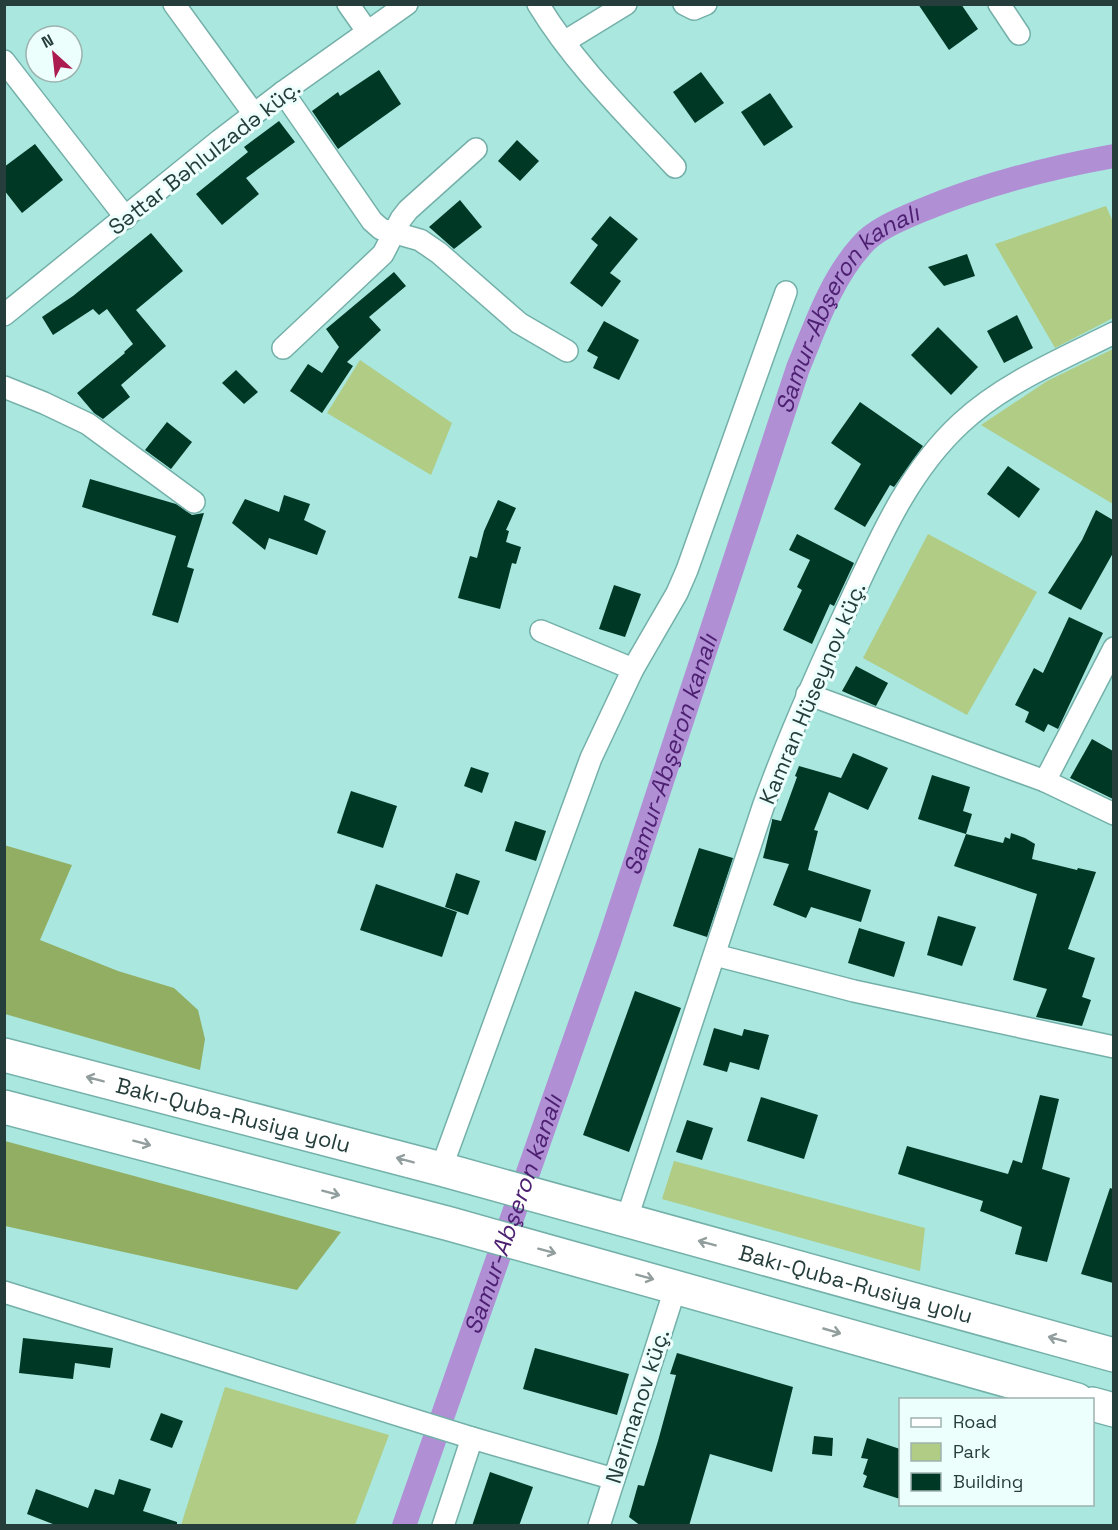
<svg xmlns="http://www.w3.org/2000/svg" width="1118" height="1530" font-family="'Space Grotesk',sans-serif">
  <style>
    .green { fill: #b0cc85 }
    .forest { fill: #92ae63 }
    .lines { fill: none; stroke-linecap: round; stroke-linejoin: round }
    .canal { stroke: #b18fd5; stroke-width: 24 }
    .building { fill: #003826 }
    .minor-casing { stroke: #74b0a9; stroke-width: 24 }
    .trunk-casing { stroke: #74b0a9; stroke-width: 36 }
    .minor { stroke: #fff; stroke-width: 21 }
    .trunk { stroke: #fff; stroke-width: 33 }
    .oneway { stroke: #929e9d }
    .labels { text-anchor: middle; stroke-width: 6; stroke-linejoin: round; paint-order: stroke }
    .street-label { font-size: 22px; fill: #253e3b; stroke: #edfffc }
    .water-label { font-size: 24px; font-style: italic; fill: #4d2071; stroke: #edfffc }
  </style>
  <rect width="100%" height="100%" fill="#a9e7df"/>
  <g class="green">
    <polygon points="1106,206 1113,222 1113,318 1055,348 995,244"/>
    <polygon points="1113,349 1113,504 981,425 1047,381"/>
    <polygon points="360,360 452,423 431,475 327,413"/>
    <polygon points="928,534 1037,592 967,715 863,658"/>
    <polygon points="674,1161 925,1228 920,1271 662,1199"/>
    <polygon points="225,1387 389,1435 355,1525 181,1525"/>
  </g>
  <g class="forest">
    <polygon points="4,845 72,865 40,940 118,971 174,988 198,1010 205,1039 200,1070 5,1014"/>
    <polygon points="5,1141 341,1232 297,1290 5,1226"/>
  </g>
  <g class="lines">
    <path class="canal" id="s1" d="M404,1526L609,942L798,368C816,325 830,281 861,246C874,230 901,219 920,211C982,185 1047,168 1114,156"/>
  </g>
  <g class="building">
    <polygon points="918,4 961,4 978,29 949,50"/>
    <polygon points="379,70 401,104 338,149 312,111 338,92 340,96"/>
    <polygon points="701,72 724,103 695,123 673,92"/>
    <polygon points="770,93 793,127 764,146 741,112"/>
    <polygon points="279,121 295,142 246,178 259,194 222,225 196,194 248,152 244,147"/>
    <polygon points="517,140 539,161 520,181 498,161"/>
    <polygon points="35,144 63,180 22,213 4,190 4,167"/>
    <polygon points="460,200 482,227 454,249 429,227"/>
    <polygon points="610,216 638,239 610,273 621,281 602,307 570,283 598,245 591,239"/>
    <polygon points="151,233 183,271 136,310 166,346 121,385 130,397 103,419 94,413 77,393 125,353 124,352 133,344 107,309 99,315 93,309 53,335 42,317 73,296"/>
    <polygon points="967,254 975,276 944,286 928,267"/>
    <polygon points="394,272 406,286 369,317 381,330 347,362 353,366 322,413 290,391 308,364 322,373 339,347 326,329"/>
    <polygon points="1017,315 1033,348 1004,363 987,331"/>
    <polygon points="604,321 639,340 619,380 593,368 598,357 587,351"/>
    <polygon points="938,327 978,367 951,395 911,355"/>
    <polygon points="236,370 258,392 244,404 222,383"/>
    <polygon points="860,402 923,446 894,487 890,485 865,527 834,509 861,464 831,443"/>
    <polygon points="167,422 192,442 171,469 145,450"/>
    <polygon points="1008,466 1040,489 1019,518 987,494"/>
    <polygon points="90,479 176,504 192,515 204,513 187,567 194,569 178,623 152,615 176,536 82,507"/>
    <polygon points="284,495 310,504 304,520 326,531 317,555 269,538 265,550 232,523 245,499 279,512"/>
    <polygon points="498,500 516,508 506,530 509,531 506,542 521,547 516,564 512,563 500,609 458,598 470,556 477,558 484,531"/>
    <polygon points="1096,510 1113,520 1113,553 1081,610 1048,593 1082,540"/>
    <polygon points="797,534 854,563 834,606 830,604 812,644 783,630 802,590 797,587 810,560 789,550"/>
    <polygon points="614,585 641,594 625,637 599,629"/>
    <polygon points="1069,617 1103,633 1058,729 1048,724 1044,732 1025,722 1029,712 1015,705 1034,668 1043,673"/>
    <polygon points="856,666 888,683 876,706 842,691"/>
    <polygon points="1092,739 1113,751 1113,799 1070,778"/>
    <polygon points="853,753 888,768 868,810 829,792 814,830 818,831 808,870 871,890 861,922 811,907 806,918 773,905 789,864 763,858 772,821 772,819 781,821 797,777 795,776 799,766 841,778"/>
    <polygon points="471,767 489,773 482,793 464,786"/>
    <polygon points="932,775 970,787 963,811 972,814 966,834 918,819"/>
    <polygon points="351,791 397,806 383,848 337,833"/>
    <polygon points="515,821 546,831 536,861 505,851"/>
    <polygon points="1011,833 1025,838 1035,844 1032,859 1077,870 1078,868 1096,872 1068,949 1095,958 1082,997 1091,1000 1082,1026 1036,1017 1047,989 1013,980 1037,894 954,866 966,834 1003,843 1005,837 1010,839"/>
    <polygon points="699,848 733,858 707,937 673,926"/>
    <polygon points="456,873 480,881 468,915 445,907"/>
    <polygon points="376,884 457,912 442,957 360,930"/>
    <polygon points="938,916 976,927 962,966 927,955"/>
    <polygon points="859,928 905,942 894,977 848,963"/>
    <polygon points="635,991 681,1008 629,1152 583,1135"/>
    <polygon points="714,1028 742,1036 744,1029 769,1035 759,1070 730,1062 727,1072 703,1065"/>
    <polygon points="1040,1095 1059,1099 1042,1169 1070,1178 1047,1262 1015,1254 1022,1227 980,1211 983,1201 898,1174 907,1146 1008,1174 1013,1160 1022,1163"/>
    <polygon points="761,1097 818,1115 804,1159 747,1141"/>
    <polygon points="687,1120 713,1128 702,1160 676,1152"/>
    <polygon points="1110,1188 1113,1189 1113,1283 1081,1274"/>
    <polygon points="23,1338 113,1348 110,1368 75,1363 73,1379 19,1373"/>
    <polygon points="535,1348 629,1374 617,1415 523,1389"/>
    <polygon points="677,1353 793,1387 772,1472 710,1454 689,1526 641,1526 629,1517 638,1485 644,1486 658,1441 676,1375 670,1374"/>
    <polygon points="161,1413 183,1421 172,1448 150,1440"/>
    <polygon points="814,1436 833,1438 832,1456 812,1454"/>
    <polygon points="867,1438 900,1449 900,1499 863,1487 867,1476 863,1474 868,1459 861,1458"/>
    <polygon points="490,1472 533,1487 519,1526 472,1526"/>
    <polygon points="119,1479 151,1489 143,1511 177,1522 177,1526 58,1526 27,1514 36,1489 88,1508 95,1489 114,1495"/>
  </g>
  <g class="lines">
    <g class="minor-casing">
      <g id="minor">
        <polyline points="174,4 254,114"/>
        <polyline points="348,4 367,31"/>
        <path d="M538,4C575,65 627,115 675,167"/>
        <polyline points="684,4 694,9 706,4"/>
        <polyline points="999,4 1019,34"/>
        <polyline points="564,42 626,4"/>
        <polyline points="4,61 126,218"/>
        <polyline points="283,92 372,221 381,229 420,240 439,253 519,323 567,351"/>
        <polyline points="4,315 220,140 283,92 407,4"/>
        <polyline points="283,348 383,254 401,219 408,210 476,149"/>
        <polyline points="4,387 44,403 88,424 194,502"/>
        <polyline points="541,631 633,669"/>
        <polyline points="807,694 1045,781 1114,814"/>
        <polyline points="1045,781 1114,648"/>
        <polyline points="715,955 854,991 1114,1047"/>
        <polyline points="441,1169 591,758 633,669 677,593 687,570 786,292"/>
        <path d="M626,1221L763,807C788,737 818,670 850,602C880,538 908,472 961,423C1004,383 1062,359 1114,333"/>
        <polyline points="4,1292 472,1438 614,1479"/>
        <polyline points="443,1526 472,1438"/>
        <polyline points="599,1526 676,1286"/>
      </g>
    </g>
    <g class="trunk-casing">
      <g id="trunk">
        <path id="s2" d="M4,1055L441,1169L1114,1355"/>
        <polyline points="4,1107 450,1224 1077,1400"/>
        <polyline points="1092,1404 1114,1410"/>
      </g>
    </g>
    <use href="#minor" class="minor"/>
    <use href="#trunk" class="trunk"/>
  </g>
  <defs><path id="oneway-shaft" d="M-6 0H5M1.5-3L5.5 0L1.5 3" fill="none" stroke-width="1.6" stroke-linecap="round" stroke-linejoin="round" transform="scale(1.5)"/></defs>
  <g class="oneway">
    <use href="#oneway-shaft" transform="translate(95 1079) rotate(-165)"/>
    <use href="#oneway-shaft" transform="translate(142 1143) rotate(15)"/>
    <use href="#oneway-shaft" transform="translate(405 1160) rotate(-165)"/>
    <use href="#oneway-shaft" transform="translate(331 1193) rotate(15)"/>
    <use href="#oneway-shaft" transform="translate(707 1243) rotate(-165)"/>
    <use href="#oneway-shaft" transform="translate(547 1251) rotate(15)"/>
    <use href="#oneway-shaft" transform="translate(645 1277) rotate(15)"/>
    <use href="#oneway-shaft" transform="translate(832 1331) rotate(16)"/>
    <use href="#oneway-shaft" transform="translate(1057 1339) rotate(-165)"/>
  </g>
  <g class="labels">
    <g class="street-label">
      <text transform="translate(204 157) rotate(-38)" y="8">Səttar Bəhlulzadə küç.</text>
      <text transform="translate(812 693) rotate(-67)" y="8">Kamran Hüseynov küç.</text>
      <text dy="8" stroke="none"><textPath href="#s2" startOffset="237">Bakı-Quba-Rusiya yolu</textPath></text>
      <text dy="8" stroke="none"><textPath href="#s2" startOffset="882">Bakı-Quba-Rusiya yolu</textPath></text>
      <text transform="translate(637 1406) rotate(-72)" y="8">Nərimanov küç.</text>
    </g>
    <g class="water-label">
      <text dy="8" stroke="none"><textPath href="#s1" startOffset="1302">Samur-Abşeron kanalı</textPath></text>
      <text dy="8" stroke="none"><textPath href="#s1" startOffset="816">Samur-Abşeron kanalı</textPath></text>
      <text dy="8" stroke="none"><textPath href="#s1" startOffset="330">Samur-Abşeron kanalı</textPath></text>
    </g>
  </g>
  <rect width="1118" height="1530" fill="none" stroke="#253e3b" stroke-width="12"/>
  <rect x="899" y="1398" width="195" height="108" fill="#edfffc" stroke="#9db2af" stroke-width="1.5"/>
  <rect x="911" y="1418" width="30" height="9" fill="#ffffff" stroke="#9db2af" stroke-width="1.5"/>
  <text x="953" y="1428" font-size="18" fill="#253e3b">Road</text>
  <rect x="911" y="1443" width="30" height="18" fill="#b0cc85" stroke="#9db2af" stroke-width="1.5"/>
  <text x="953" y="1458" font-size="18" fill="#253e3b">Park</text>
  <rect x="911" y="1473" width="30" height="18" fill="#003826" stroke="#9db2af" stroke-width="1.5"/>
  <text x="953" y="1488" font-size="18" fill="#253e3b">Building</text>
  <g transform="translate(54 54) rotate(333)"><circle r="28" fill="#edfffc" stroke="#9db2af" stroke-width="1.5"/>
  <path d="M0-4.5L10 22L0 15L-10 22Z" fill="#ac1b50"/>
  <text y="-9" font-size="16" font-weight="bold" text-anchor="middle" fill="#253e3b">N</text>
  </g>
</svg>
